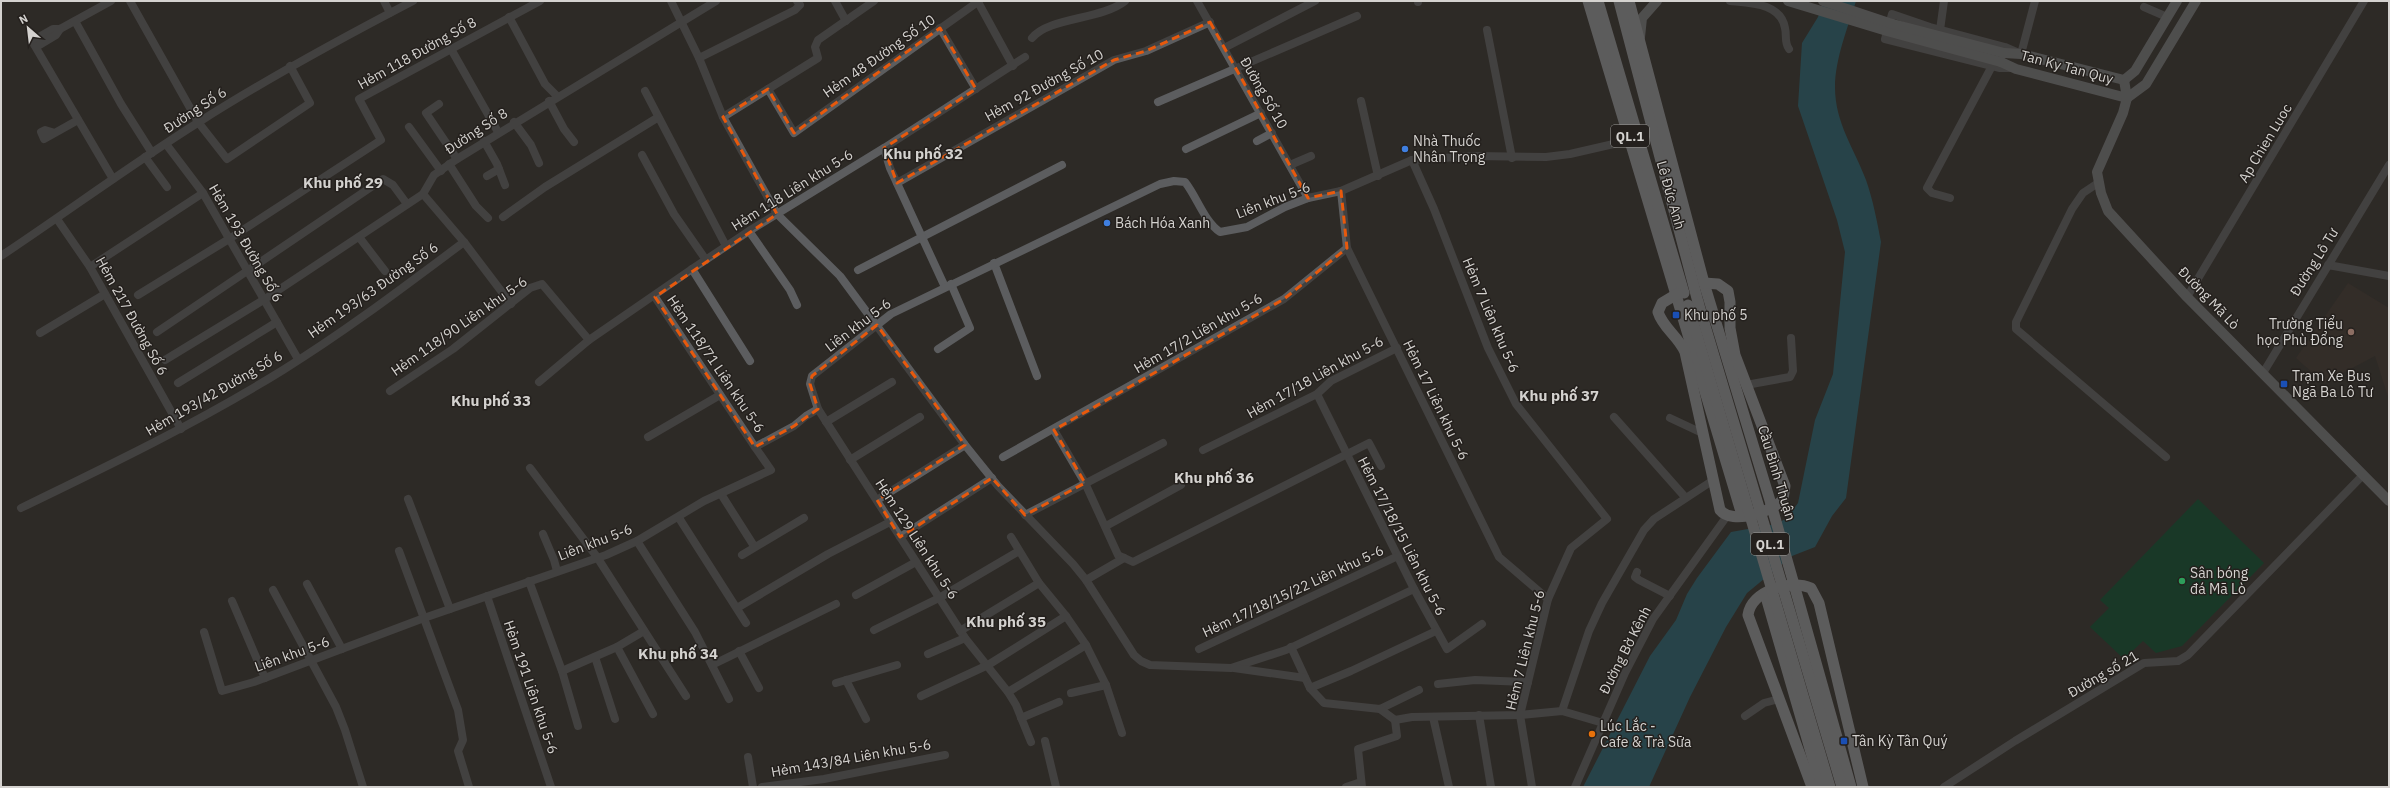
<svg xmlns="http://www.w3.org/2000/svg" width="2390" height="788" font-family="'IBM Plex Sans',sans-serif">
  <style>
    .built { fill: #3a312a }
    .green { fill: #004b29 }
    .water { fill: #206373 }
    .lines { fill: none; stroke-linecap: round; stroke-linejoin: round }
    .minor { stroke: #5c5d5f; stroke-width: 8 }
    .secondary { stroke: #777a7d; stroke-width: 10 }
    .trunk { stroke: #96999e; stroke-width: 11 }
    .secondary-bridge { stroke: #777a7d; stroke-width: 10 }
    .trunk-bridge { stroke: #96999e; stroke-width: 11 }
    .marked { fill: none; stroke: #e8590c; stroke-width: 3; stroke-dasharray: 8 5; stroke-linejoin: round }
    .shop-dot { fill: #3f7fe0; stroke: #24201d; stroke-width: 1.5 }
    .transit-dot { fill: #1a4fb4; stroke: #24201d; stroke-width: 1.5 }
    .education-dot { fill: #8d6e63; stroke: #24201d; stroke-width: 1.5 }
    .leisure-dot { fill: #2e9e5b; stroke: #24201d; stroke-width: 1.5 }
    .food-dot { fill: #e8710a; stroke: #24201d; stroke-width: 1.5 }
    .labels { text-anchor: middle; stroke-width: 3; stroke-linejoin: round; paint-order: stroke }
    .shield { fill: #24201d; stroke: #9f9d9a; stroke-width: 1 }
    .shield-label { font-size: 13px; font-weight: bold; fill: #d4d2cf }
    .street-label { font-size: 14px; fill: #d4d2cf; stroke: #24201d }
    .poi-label { font-size: 14px; fill: #d4d2cf; stroke: #24201d; text-anchor: start }
    .neighbourhood-label { font-size: 15px; font-weight: bold; fill: #d4d2cf; stroke: #24201d }
  </style>
  <rect width="100%" height="100%" fill="#2d2a26"/>
  <polygon class="built" points="2348,283 2389,308 2389,400 2375,356 2324,383 2296,358"/>
  <polygon class="green" points="2198,499 2264,563 2182,646 2156,653 2143,641 2124,659 2090,627 2109,608 2100,600"/>
  <path class="water" d="M1824,1H1856C1848,27 1835,59 1835,87C1835,123 1854,148 1866,180C1873,200 1877,221 1881,242L1846,498L1832,516L1815,547L1792,556L1747,593L1726,627L1690,697L1649,787H1583L1650,656L1676,620L1687,594L1697,578L1731,532L1776,524L1787,518L1798,503L1815,420L1833,374L1845,252L1837,220L1798,106L1802,43L1818,17Z"/>
  <g class="lines">
    <g class="minor">
      <polyline points="111,1 60,29 53,29 32,41 113,179"/>
      <polyline points="130,1 198,122 227,159 310,103 290,66"/>
      <polyline points="384,1 390,13"/>
      <polyline points="671,1 699,58 723,117 777,214 840,276 965,445 998,486 1073,564 1086,580 1134,655 1141,661 1150,665 1231,668 1286,650 1414,589"/>
      <polyline points="835,1 846,21"/>
      <polyline points="1197,1 1308,198"/>
      <polyline points="1418,1 1418,2"/>
      <path d="M1730,1C1750,3 1781,3 1785,28C1787,36 1784,42 1789,49"/>
      <polyline points="978,2 1013,66"/>
      <polyline points="2144,7 2167,17"/>
      <polyline points="509,17 545,84 557,96"/>
      <polyline points="75,21 121,104 152,153"/>
      <polyline points="940,28 976,89"/>
      <polyline points="1487,30 1512,158"/>
      <polyline points="1940,30 1944,1"/>
      <path d="M1032,38C1049,17 1101,20 1125,1"/>
      <polyline points="36,47 56,35 60,29"/>
      <polyline points="1224,48 1315,1"/>
      <polyline points="451,49 498,132"/>
      <polyline points="699,58 795,10 800,5 797,1"/>
      <polyline points="2011,68 2000,68 1885,39 1892,14 1930,27 2005,47 2021,54 2035,1"/>
      <polyline points="768,89 794,133 979,1"/>
      <polyline points="645,91 726,246"/>
      <polyline points="549,101 564,129 574,142"/>
      <polyline points="1361,101 1378,176"/>
      <polyline points="1158,102 1357,16"/>
      <polyline points="439,104 426,113 457,159"/>
      <polyline points="723,117 818,58 815,47 818,40 874,1"/>
      <polyline points="514,122 531,145 539,163"/>
      <polyline points="409,127 441,171"/>
      <polyline points="55,133 45,130 41,132 44,139 78,120"/>
      <polyline points="484,141 497,164 505,185"/>
      <polyline points="1257,141 1272,133"/>
      <polyline points="166,144 203,193 298,359"/>
      <polyline points="884,148 1025,57"/>
      <polyline points="1186,149 1261,113"/>
      <polyline points="642,155 674,214 706,260"/>
      <polyline points="145,157 167,187"/>
      <polyline points="1412,160 1434,209 1488,348 1516,404 1607,519 1571,548 1548,599 1520,715 1532,787"/>
      <polyline points="449,164 476,206 488,218"/>
      <polyline points="1290,165 1311,156"/>
      <polyline points="487,176 499,169"/>
      <polyline points="897,183 1114,60 1146,51 1210,22"/>
      <polyline points="2098,183 2083,193 2072,209 2016,322 2016,329 2166,457"/>
      <polyline points="1341,191 1347,248 1499,557 1548,599"/>
      <polyline points="423,194 464,242 511,304"/>
      <polyline points="1950,198 1932,193 1927,188 1992,66"/>
      <polyline points="503,217 545,187 657,118"/>
      <polyline points="57,219 90,267 181,429"/>
      <polyline points="749,231 790,290 797,305"/>
      <polyline points="359,237 385,271"/>
      <path d="M1,256C67,212 132,164 199,122C268,78 340,39 413,1"/>
      <polyline points="994,263 1037,376"/>
      <polyline points="2328,265 2389,276"/>
      <polyline points="90,267 203,193"/>
      <polyline points="692,269 750,361"/>
      <polyline points="858,270 1062,165"/>
      <polyline points="138,295 229,239 381,140 359,99 540,1"/>
      <polyline points="655,297 755,447"/>
      <polyline points="2187,297 2364,1"/>
      <polyline points="157,332 383,179 393,185 407,204"/>
      <polyline points="40,333 105,294"/>
      <polyline points="938,349 970,328 951,284"/>
      <polyline points="165,360 265,299 423,194 434,175 457,159 716,1"/>
      <polyline points="2263,373 2389,165"/>
      <polyline points="539,382 589,340 692,269 749,231 884,148 890,168 945,287"/>
      <polyline points="178,383 277,322"/>
      <polyline points="1746,385 1790,377 1793,371 1791,338"/>
      <polyline points="390,391 453,349 530,288 542,284 589,340"/>
      <polyline points="1317,394 1414,589 1447,649 1482,624"/>
      <polyline points="818,409 965,638 1008,692 1016,705 1031,742"/>
      <polyline points="1614,417 1685,497"/>
      <polyline points="1670,418 1702,433"/>
      <polyline points="826,422 892,382"/>
      <polyline points="1054,430 1085,483 1118,555 1133,562 1369,443 1381,466"/>
      <polyline points="648,437 720,395"/>
      <polyline points="1203,450 1317,394 1331,381 1397,348"/>
      <polyline points="1003,457 1284,299 1347,248"/>
      <polyline points="850,460 920,417"/>
      <polyline points="530,468 597,557 686,696"/>
      <polyline points="721,494 754,546"/>
      <polyline points="408,499 450,609"/>
      <polyline points="877,500 965,445"/>
      <path d="M21,508C110,465 199,422 283,370C346,331 405,286 464,242"/>
      <polyline points="1025,515 1163,443"/>
      <polyline points="679,518 746,623"/>
      <polyline points="1106,526 1181,485"/>
      <polyline points="543,534 554,560 557,571"/>
      <polyline points="900,537 992,478"/>
      <polyline points="1011,537 1039,583 1066,616 1086,645 1106,685 1122,733"/>
      <polyline points="637,541 695,632 729,699"/>
      <polyline points="399,551 458,710 463,740 458,751 469,787"/>
      <polyline points="742,555 804,518"/>
      <polyline points="1637,572 1635,577 1639,580 1670,596"/>
      <polyline points="1086,580 1124,558"/>
      <polyline points="529,581 562,671 578,726"/>
      <polyline points="307,584 342,649"/>
      <polyline points="273,590 336,707 345,730 363,787"/>
      <polyline points="856,595 916,562"/>
      <polyline points="487,596 551,787"/>
      <polyline points="232,601 265,678"/>
      <polyline points="737,608 828,554 890,522"/>
      <polyline points="874,630 939,598 1019,551"/>
      <polyline points="960,631 1039,583"/>
      <path d="M204,632L222,691L254,682L424,618L606,555L637,541L704,501L771,470L755,447L794,426L806,416L818,409L810,384L812,376L891,314L1160,184L1174,181L1185,182C1197,197 1204,221 1220,232L1247,227L1285,207L1308,198L1341,191L1412,160L1474,156L1546,157L1570,154L1631,140"/>
      <polyline points="617,647 653,714"/>
      <polyline points="1291,647 1310,688 1324,703 1380,709 1419,690"/>
      <polyline points="1199,649 1398,556"/>
      <polyline points="739,651 759,688"/>
      <polyline points="928,654 965,638"/>
      <polyline points="595,657 615,719"/>
      <polyline points="712,665 836,604"/>
      <polyline points="1234,668 1305,678"/>
      <polyline points="562,671 617,647 644,631"/>
      <polyline points="846,680 866,719"/>
      <polyline points="836,683 897,665"/>
      <polyline points="1438,684 1475,680 1528,682"/>
      <polyline points="1310,688 1351,671 1436,631"/>
      <polyline points="1008,692 1086,645"/>
      <polyline points="1071,693 1106,685"/>
      <polyline points="921,696 988,665 1066,616"/>
      <polyline points="1380,709 1395,720"/>
      <polyline points="1562,711 1589,631 1602,603 1644,530 1654,519 1712,481"/>
      <polyline points="1479,715 1491,787"/>
      <polyline points="1745,716 1764,703 1779,699"/>
      <polyline points="1433,717 1449,787"/>
      <polyline points="1021,718 1059,702"/>
      <polyline points="1395,720 1412,717 1520,715 1562,711 1603,723"/>
      <polyline points="1045,741 1056,787"/>
      <polyline points="748,757 753,787"/>
      <polyline points="762,787 824,779 945,755"/>
      <polyline points="1346,787 1361,782"/>
      <polyline points="1362,787 1358,749 1397,736 1395,720"/>
      <polyline points="1575,787 1625,673 1653,619 1727,516"/>
      <polyline points="1944,787 2015,741 2144,663 2178,661 2188,655 2363,475"/>
    </g>
    <g class="secondary">
      <polyline points="1640,37 1642,18 1657,1"/>
      <polyline points="2004,53 2021,54 2124,80 2135,71 2177,1"/>
      <polyline points="2001,62 2016,69 2127,98 2146,84 2196,1"/>
      <polyline points="2124,80 2127,98 2123,113 2097,172 2101,193 2108,211 2187,297 2389,501"/>
    </g>
    <g class="trunk">
      <polyline points="1588,1 1742,515"/>
      <polyline points="1598,1 1684,293"/>
      <polyline points="1619,1 1698,302"/>
      <polyline points="1629,1 1704,283 1771,504"/>
      <path d="M1677,294L1662,303L1658,312C1663,328 1678,336 1685,352L1720,510C1732,525 1773,512 1783,499L1785,486L1735,355L1730,328V302L1728,291L1718,284L1704,283"/>
      <polyline points="1795,588 1851,787"/>
      <polyline points="1766,597 1821,787"/>
      <path d="M1812,787L1748,615C1751,591 1790,579 1811,588L1819,603L1863,787"/>
    </g>
    <g class="secondary-bridge">
      <polyline points="1788,1 1887,31 2001,62"/>
      <polyline points="1823,1 1889,23 2004,53"/>
    </g>
    <g class="trunk-bridge">
      <polyline points="1698,302 1842,787"/>
      <polyline points="1688,305 1830,787"/>
      <polyline points="1771,504 1795,588"/>
    </g>
  </g>
  <path d="M0 0H2390V788H0ZM1210,22L1308,198L1341,191L1347,248L1284,299L1054,430L1085,483L1025,515L992,478L900,537L877,500L965,445L877,325L812,376L810,384L818,409L794,426L755,447L655,297L777,214L723,117L768,89L794,133L940,28L976,89L884,148L897,183L1114,60L1146,51Z" fill="#2d2a26" fill-opacity=".55" fill-rule="evenodd"/>
  <path class="marked" d="M1210,22L1308,198L1341,191L1347,248L1284,299L1054,430L1085,483L1025,515L992,478L900,537L877,500L965,445L877,325L812,376L810,384L818,409L794,426L755,447L655,297L777,214L723,117L768,89L794,133L940,28L976,89L884,148L897,183L1114,60L1146,51Z"/>
  <g class="shop-dot">
    <circle cx="1405" cy="149" r="4"/>
    <circle cx="1107" cy="223" r="4"/>
  </g>
  <g class="transit-dot">
    <rect x="1672" y="311" width="8" height="8" rx="2"/>
    <rect x="2280" y="380" width="8" height="8" rx="2"/>
    <rect x="1840" y="737" width="8" height="8" rx="2"/>
  </g>
  <circle class="education-dot" cx="2351" cy="332" r="4"/>
  <circle class="leisure-dot" cx="2182" cy="581" r="4"/>
  <circle class="food-dot" cx="1592" cy="734" r="4"/>
  <g class="labels">
    <g class="shield">
      <rect x="1611" y="125" width="38" height="22" rx="3"/>
      <rect x="1751" y="533" width="38" height="22" rx="3"/>
    </g>
    <g class="shield-label">
      <text x="1630" y="141">QL.1</text>
      <text x="1770" y="549">QL.1</text>
    </g>
    <g class="street-label">
      <text transform="translate(417 53) rotate(-29)" y="5">Hẻm 118 Đường Số 8</text>
      <text transform="translate(879 56) rotate(-35)" y="5">Hẻm 48 Đường Số 10</text>
      <text transform="translate(2067 67) rotate(15)" y="5">Tan Ky Tan Quy</text>
      <text transform="translate(1044 85) rotate(-29)" y="5">Hẻm 92 Đường Số 10</text>
      <text transform="translate(1264 93) rotate(60)" y="5">Đường Số 10</text>
      <text transform="translate(195 110) rotate(-33)" y="5">Đường Số 6</text>
      <text transform="translate(476 131) rotate(-33)" y="5">Đường Số 8</text>
      <text transform="translate(2265 143) rotate(-59)" y="5">Ap Chien Luoc</text>
      <text transform="translate(792 190) rotate(-32)" y="5">Hẻm 118 Liên khu 5-6</text>
      <text transform="translate(1671 195) rotate(74)" y="5">Lê Đức Anh</text>
      <text transform="translate(1273 200) rotate(-21)" y="5">Liên khu 5-6</text>
      <text transform="translate(246 243) rotate(60)" y="5">Hẻm 193 Đường Số 6</text>
      <text transform="translate(2314 262) rotate(-58)" y="5">Đường Lô Tư</text>
      <text transform="translate(373 290) rotate(-35)" y="5">Hẻm 193/63 Đường Số 6</text>
      <text transform="translate(2209 298) rotate(46)" y="5">Đường Mã Lò</text>
      <text transform="translate(1491 315) rotate(67)" y="5">Hẻm 7 Liên khu 5-6</text>
      <text transform="translate(132 316) rotate(61)" y="5">Hẻm 217 Đường Số 6</text>
      <text transform="translate(858 325) rotate(-37)" y="5">Liên khu 5-6</text>
      <text transform="translate(459 326) rotate(-35)" y="5">Hẻm 118/90 Liên khu 5-6</text>
      <text transform="translate(1198 333) rotate(-30)" y="5">Hẻm 17/2 Liên khu 5-6</text>
      <text transform="translate(716 364) rotate(56)" y="5">Hẻm 118/71 Liên khu 5-6</text>
      <text transform="translate(1315 377) rotate(-29)" y="5">Hẻm 17/18 Liên khu 5-6</text>
      <text transform="translate(214 393) rotate(-30)" y="5">Hẻm 193/42 Đường Số 6</text>
      <text transform="translate(1436 400) rotate(64)" y="5">Hẻm 17 Liên khu 5-6</text>
      <text transform="translate(1777 473) rotate(73)" y="5">Cầu Bình Thuận</text>
      <text transform="translate(1402 536) rotate(63)" y="5">Hẻm 17/18/15 Liên khu 5-6</text>
      <text transform="translate(917 539) rotate(57)" y="5">Hẻm 129 Liên khu 5-6</text>
      <text transform="translate(595 542) rotate(-21)" y="5">Liên khu 5-6</text>
      <text transform="translate(1293 591) rotate(-25)" y="5">Hẻm 17/18/15/22 Liên khu 5-6</text>
      <text transform="translate(1525 650) rotate(-76)" y="5">Hẻm 7 Liên khu 5-6</text>
      <text transform="translate(1625 650) rotate(-63)" y="5">Đường Bờ Kênh</text>
      <text transform="translate(292 654) rotate(-20)" y="5">Liên khu 5-6</text>
      <text transform="translate(2103 674) rotate(-30)" y="5">Đường số 21</text>
      <text transform="translate(531 687) rotate(71)" y="5">Hẻm 191 Liên khu 5-6</text>
      <text transform="translate(851 758) rotate(-10)" y="5">Hẻm 143/84 Liên khu 5-6</text>
    </g>
    <g class="poi-label">
      <text x="1413" y="146">Nhà Thuốc<tspan x="1413" dy="16">Nhân Trọng</tspan></text>
      <text x="1115" y="228">Bách Hóa Xanh</text>
      <text x="1684" y="320">Khu phố 5</text>
      <text x="2343" y="329" text-anchor="end">Trường Tiểu<tspan x="2343" dy="16">học Phù Đổng</tspan></text>
      <text x="2292" y="381">Trạm Xe Bus<tspan x="2292" dy="16">Ngã Ba Lô Tư</tspan></text>
      <text x="2190" y="578">Sân bóng<tspan x="2190" dy="16">đá Mã Lò</tspan></text>
      <text x="1600" y="731">Lúc Lắc -<tspan x="1600" dy="16">Cafe &amp; Trà Sữa</tspan></text>
      <text x="1852" y="746">Tân Kỳ Tân Quý</text>
    </g>
    <g class="neighbourhood-label">
      <text x="923" y="159">Khu phố 32</text>
      <text x="343" y="188">Khu phố 29</text>
      <text x="1559" y="401">Khu phố 37</text>
      <text x="491" y="406">Khu phố 33</text>
      <text x="1214" y="483">Khu phố 36</text>
      <text x="1006" y="627">Khu phố 35</text>
      <text x="678" y="659">Khu phố 34</text>
    </g>
  </g>
  <rect width="2390" height="788" fill="none" stroke="#d4d2cf" stroke-width="4"/>
  <g transform="translate(28 28) rotate(332)" stroke="#24201d" stroke-width="3" paint-order="stroke">
  <path d="M0-3L7 15L0 10L-7 15Z" fill="#d4d2cf"/>
  <text y="-6" font-size="11" font-weight="bold" text-anchor="middle" fill="#d4d2cf">N</text>
  </g>
</svg>
